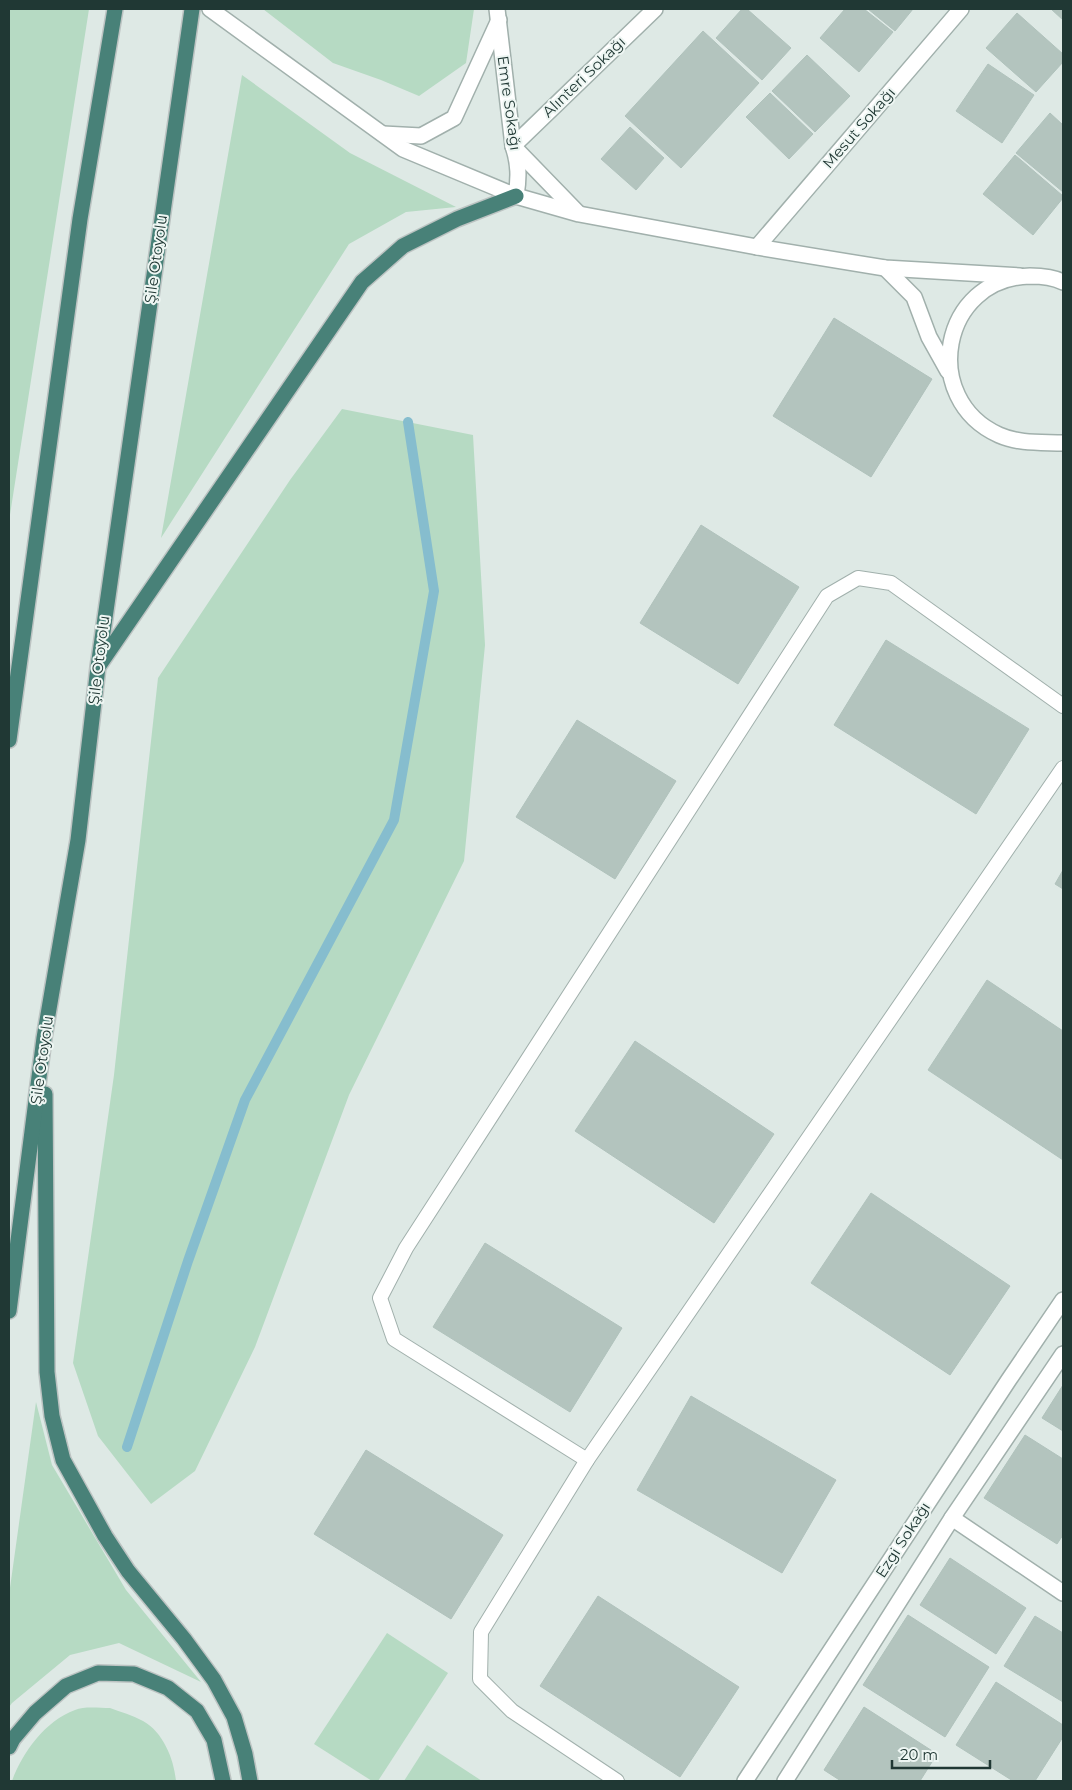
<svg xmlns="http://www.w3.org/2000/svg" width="1072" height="1790" font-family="Montserrat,sans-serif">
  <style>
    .green { fill: #b6dac3 }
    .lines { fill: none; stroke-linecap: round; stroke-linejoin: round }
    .stream { stroke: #86bdce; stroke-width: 10 }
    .building { fill: #b3c4be; stroke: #b0c2bc }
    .service-casing { stroke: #a1b0ac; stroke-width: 16 }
    .minor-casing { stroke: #a1b0ac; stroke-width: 18 }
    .tertiary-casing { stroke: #a1b0ac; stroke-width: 18 }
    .trunk-casing { stroke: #bcc3c2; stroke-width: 18 }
    .service { stroke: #fff; stroke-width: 14 }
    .minor { stroke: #fff; stroke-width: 15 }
    .tertiary { stroke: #fff; stroke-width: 15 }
    .trunk { stroke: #488178; stroke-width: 15 }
    .labels { text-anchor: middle; stroke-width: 4; stroke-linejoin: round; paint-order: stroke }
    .street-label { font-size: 15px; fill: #203834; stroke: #eef6f3 }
  </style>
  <rect width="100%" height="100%" fill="#dee9e5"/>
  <g class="green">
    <polygon points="9,9 89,9 9,521"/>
    <polygon points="263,9 474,9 466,63 419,96 381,80 333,63"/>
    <polygon points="242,75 350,153 456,207 406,212 349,244 161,538"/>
    <polygon points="342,409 473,435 485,645 464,861 349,1095 255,1347 195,1471 151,1504 98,1436 73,1363 114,1075 158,678 290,480"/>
    <polygon points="36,1402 52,1465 126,1590 201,1682 119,1643 70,1655 12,1703 9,1707 9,1595"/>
    <polygon points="387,1633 448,1673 378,1781 372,1781 314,1744"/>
    <path d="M110,1708C121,1712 132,1715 143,1721C163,1732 174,1759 176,1781H12C22,1753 45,1721 75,1710C84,1706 99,1708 110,1708Z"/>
    <polygon points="427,1745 482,1781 404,1781"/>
  </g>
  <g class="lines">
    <polyline class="stream" points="127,1447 188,1261 245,1100 394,820 434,591 408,422"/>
  </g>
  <g class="building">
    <polygon points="742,9 747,9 791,48 762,80 716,38"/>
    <polygon points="845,9 864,9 893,32 859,72 820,38"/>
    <polygon points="868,9 913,9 895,31"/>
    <polygon points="1051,9 1063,9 1063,20"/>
    <polygon points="1017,13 1063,54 1063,62 1036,92 986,48"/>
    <polygon points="703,31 759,83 681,168 625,116"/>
    <polygon points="807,55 850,96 815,132 772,91"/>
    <polygon points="988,64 1034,95 1002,143 956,111"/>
    <polygon points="770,93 813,134 789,159 746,117"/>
    <polygon points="1050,113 1063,125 1063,192 1016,153"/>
    <polygon points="630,127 664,158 636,190 601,159"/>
    <polygon points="1015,155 1063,196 1063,198 1033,235 983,194"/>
    <polygon points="834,318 932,379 871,477 773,416"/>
    <polygon points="701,525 799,587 738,684 640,623"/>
    <polygon points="886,640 1029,729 976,814 834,725"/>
    <polygon points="577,720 676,781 615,879 516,817"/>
    <polygon points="1063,870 1063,889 1055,884"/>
    <polygon points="987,980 1063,1031 1063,1160 928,1070"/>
    <polygon points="635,1041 774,1134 714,1223 575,1131"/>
    <polygon points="871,1193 1010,1286 950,1375 811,1283"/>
    <polygon points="485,1243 622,1328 570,1412 433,1327"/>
    <polygon points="1063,1385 1063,1431 1042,1418"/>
    <polygon points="691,1396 836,1480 782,1573 637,1490"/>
    <polygon points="1025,1435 1063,1459 1063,1535 1057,1544 984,1498"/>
    <polygon points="366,1450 503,1535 451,1619 314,1534"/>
    <polygon points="950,1558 1026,1608 996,1654 920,1605"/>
    <polygon points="598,1596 739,1687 680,1777 540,1686"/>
    <polygon points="908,1615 989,1667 945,1737 863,1685"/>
    <polygon points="1035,1616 1063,1633 1063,1702 1004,1666"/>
    <polygon points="996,1682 1063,1725 1063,1737 1035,1781 1013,1781 956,1745"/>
    <polygon points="864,1707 937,1754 920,1781 841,1781 824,1770"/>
  </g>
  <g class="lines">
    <g class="service-casing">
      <g id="service">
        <polyline points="587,1460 394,1339 380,1298 406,1248 827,596 858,578 891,583 1063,706"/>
        <polyline points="617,1781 512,1711 480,1679 481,1632 587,1460 1063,768"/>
      </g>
    </g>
    <g class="minor-casing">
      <g id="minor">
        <path d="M497,9L513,146C519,164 519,178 516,196"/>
        <polyline points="513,146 655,9"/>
        <polyline points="757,247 961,9"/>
        <polyline points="952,1518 1063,1593"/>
        <polyline points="745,1781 1008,1381 1063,1300"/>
        <polyline points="785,1781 952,1518 1063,1354"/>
      </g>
    </g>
    <g class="tertiary-casing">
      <g id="tertiary">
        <polyline points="210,9 403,149 516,196 579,214 757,247 885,268 1020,276"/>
        <polyline points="383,134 421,136 454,118 499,20"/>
        <polyline points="513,146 578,213"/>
        <polyline points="885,268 914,297 929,337 948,371"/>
        <path d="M1063,282C1053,277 1041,276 1030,276C941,278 919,399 999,435C1019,444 1042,442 1063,443"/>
      </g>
    </g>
    <g class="trunk-casing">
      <g id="trunk">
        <polyline points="100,664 362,282 403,246 457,219 516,196"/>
        <polyline points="9,740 80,219 115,9"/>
        <polyline points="45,1094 47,1372 52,1416 63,1460 105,1536 128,1571 184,1639 214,1680 234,1717 245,1754 250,1781"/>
        <polyline points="9,1311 44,1038 78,840 98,667 192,9"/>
        <polyline points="9,1747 13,1739 35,1713 66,1686 98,1673 134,1674 168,1688 197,1711 214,1740 223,1781"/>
      </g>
    </g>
    <use href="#service" class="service"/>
    <use href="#minor" class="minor"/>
    <use href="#tertiary" class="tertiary"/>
    <use href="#trunk" class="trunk"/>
  </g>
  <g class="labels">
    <g class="street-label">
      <text transform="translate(584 77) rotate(-44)" y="5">Alınteri Sokağı</text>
      <text transform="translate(509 103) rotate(82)" y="5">Emre Sokağı</text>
      <text transform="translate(859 128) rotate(-49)" y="5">Mesut Sokağı</text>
      <text transform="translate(156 259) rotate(-82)" y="5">Şile Otoyolu</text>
      <text transform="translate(99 660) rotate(-83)" y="5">Şile Otoyolu</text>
      <text transform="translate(42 1060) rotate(-82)" y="5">Şile Otoyolu</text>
      <text transform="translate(903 1540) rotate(-57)" y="5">Ezgi Sokağı</text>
    </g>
  </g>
  <rect width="1072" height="1790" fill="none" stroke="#203834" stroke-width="20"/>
  <path d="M892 1760v8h98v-8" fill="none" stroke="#203834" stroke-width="2.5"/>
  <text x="900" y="1760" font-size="15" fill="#203834" stroke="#eef6f3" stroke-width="4" paint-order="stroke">20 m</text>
</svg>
